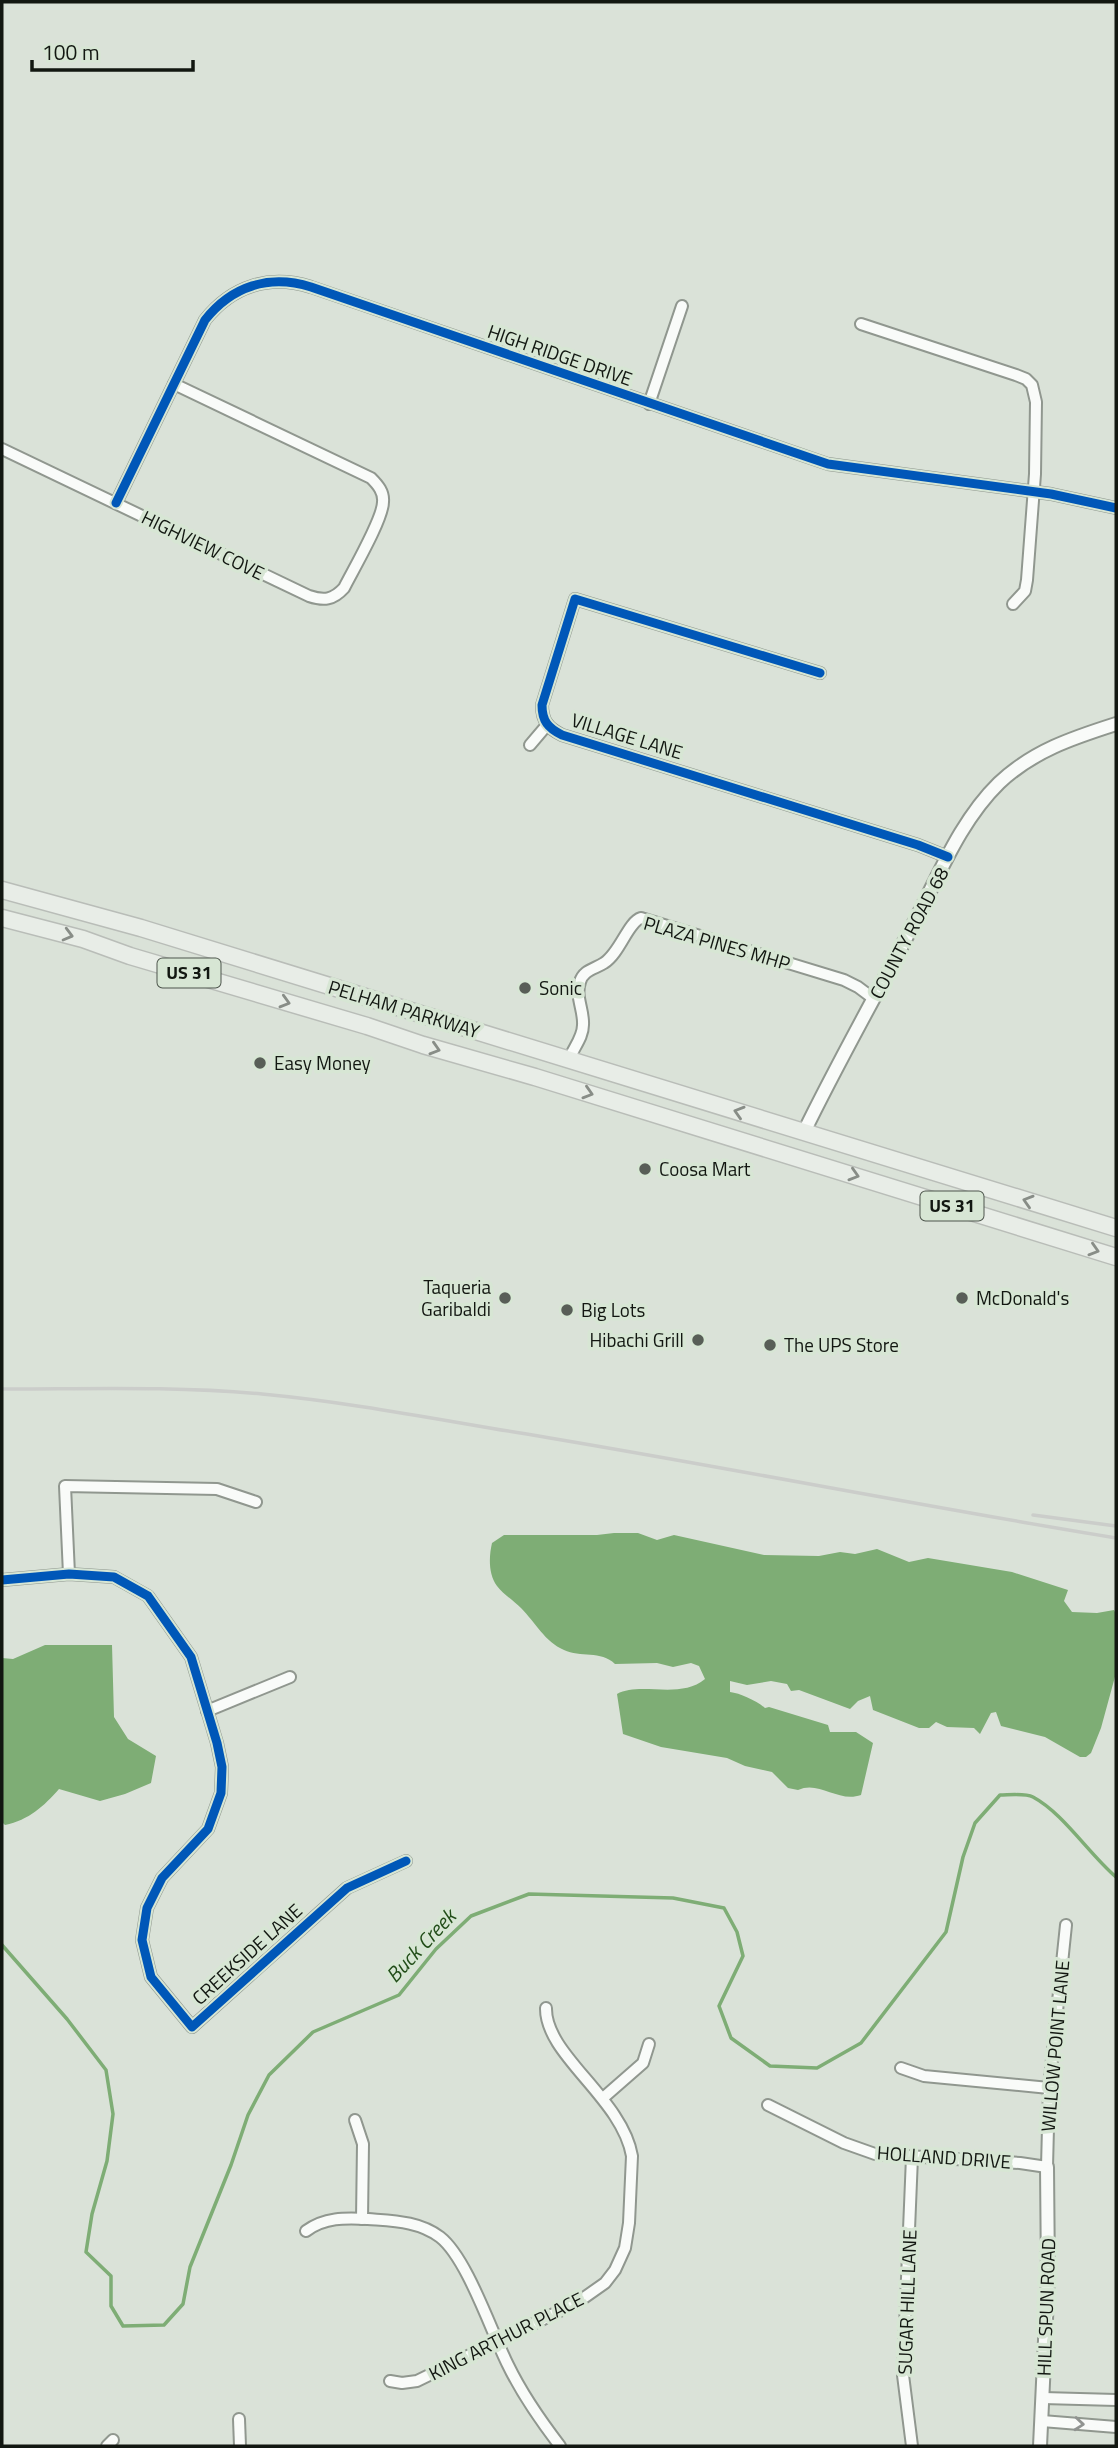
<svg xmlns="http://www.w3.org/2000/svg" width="1118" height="2448" font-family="'Titillium Web',sans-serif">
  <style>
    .water { fill: #7ead75 }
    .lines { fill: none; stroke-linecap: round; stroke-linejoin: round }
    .stream { stroke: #7ead75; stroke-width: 3.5 }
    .minor-casing { stroke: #90978f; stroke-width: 14 }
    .tertiary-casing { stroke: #90978f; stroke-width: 16 }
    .primary-casing { stroke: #b9bdb8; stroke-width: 19 }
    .minor { stroke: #f9fbf9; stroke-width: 10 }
    .tertiary { stroke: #f9fbf9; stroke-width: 12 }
    .primary { stroke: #e8ede7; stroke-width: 16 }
    .rail { stroke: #cbcdca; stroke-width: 3.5 }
    .cycleway-casing { stroke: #d7e6d4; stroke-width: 13 }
    .cycleway { stroke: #0057b8; stroke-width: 9 }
    .oneway { stroke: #888d87 }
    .oneway2 { stroke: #919491 }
    .poi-dot { fill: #585e57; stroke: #d7e6d4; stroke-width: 2.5 }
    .labels { text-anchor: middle; stroke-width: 7; stroke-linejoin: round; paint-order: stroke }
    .shield { fill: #d7e6d4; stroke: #4d554c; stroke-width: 2 }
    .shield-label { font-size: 18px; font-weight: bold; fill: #121711 }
    .street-label { font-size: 19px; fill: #121711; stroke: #d7e6d4 }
    .poi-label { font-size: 19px; fill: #121711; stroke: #d7e6d4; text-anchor: start }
    .water-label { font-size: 21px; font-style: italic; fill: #224d19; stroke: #d7e6d4 }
  </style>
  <rect width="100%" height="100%" fill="#dae2d8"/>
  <g class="water">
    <path d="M614,1533H638L657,1540L674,1535L764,1555L819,1556L840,1552L855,1554L877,1549L909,1562L928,1558L1012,1572L1068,1590L1064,1601L1072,1612L1097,1613L1114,1610L1116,1614V1673L1101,1728L1091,1753L1086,1757H1080L1045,1737L1001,1726L996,1712L991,1713L980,1734L974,1728L947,1727L936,1722L929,1728H919L873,1710L870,1696L858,1701L850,1709L799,1690L791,1691L787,1684L771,1681L747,1685L730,1681V1692C740,1693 757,1701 765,1708L769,1707L828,1725L830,1732H856L873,1743L861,1795C838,1803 819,1780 798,1790L788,1788L772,1772L745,1766L727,1758L661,1747L623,1734L617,1694C640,1681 680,1700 705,1679L699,1666L691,1663L673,1667L657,1663L615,1664C601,1650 580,1658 564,1650C545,1642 535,1622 521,1608C514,1601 503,1594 497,1586C488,1574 489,1556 492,1543L504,1535H597Z"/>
    <path d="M45,1645H112L114,1717L128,1739L156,1756L151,1783L125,1794L100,1801L59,1789C44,1806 29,1820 5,1825L2,1822V1658L13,1659Z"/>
  </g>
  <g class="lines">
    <path class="stream" d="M2,1945L67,2019L106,2070L113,2114L107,2161L92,2214L86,2252L111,2276V2306L123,2326L164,2325L183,2304L190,2267L231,2165L248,2115L269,2075L313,2032L399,1995L436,1949L471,1916L529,1894L673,1898L724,1908L737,1932L743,1956L719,2006L731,2038L770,2066L817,2068L861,2043L946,1932L963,1857L975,1823L1000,1795C1009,1795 1025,1793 1033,1797C1063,1813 1089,1854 1116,1877"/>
    <g class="minor-casing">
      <g id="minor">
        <polyline points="861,324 1016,375 1026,379 1032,385 1036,402 1035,474 1027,580 1025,591 1013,604"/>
        <polyline points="649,404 682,306"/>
        <path d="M2,449L309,596C324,601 333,600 344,588C353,570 383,519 383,502C384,492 378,485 371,478L174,384"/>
        <path d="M116,503L205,320C232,286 269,274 311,287L828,464L1051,494L1116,508"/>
        <path d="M820,673L575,599L542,705C542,721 548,728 562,735L918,845L948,857"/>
        <polyline points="530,745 547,725"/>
        <path d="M569,1060C573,1048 583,1038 583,1025C584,1010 575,997 580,982C583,970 595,969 604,963C620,953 628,922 641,918L844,980L858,987L874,999"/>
        <polyline points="69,1574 65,1486 217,1489 256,1502"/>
        <polyline points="2,1580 69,1574 114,1577 148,1596 191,1657 217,1743 222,1767 221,1793 208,1829 162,1878 147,1908 142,1940 151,1977 192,2027 347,1888 406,1861"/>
        <polyline points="207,1711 290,1677"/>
        <polyline points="901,2068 924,2076 1049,2088"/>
        <polyline points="603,2098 643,2063 649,2044"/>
        <polyline points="768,2105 844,2143 875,2154 1020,2163 1047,2167 1049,2088 1066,1925"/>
        <polyline points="355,2120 363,2144 362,2219"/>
        <polyline points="912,2157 903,2375 912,2446"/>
        <path d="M306,2231C325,2217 345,2218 368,2219C393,2221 419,2221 440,2237C467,2258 491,2331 508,2365C522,2394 540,2420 560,2446"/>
        <path d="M390,2381L402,2383L417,2381L578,2302L605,2283L615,2270L625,2248L629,2223L632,2156C622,2098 545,2055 546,2008"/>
        <polyline points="1043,2398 1116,2400"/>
        <polyline points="239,2419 240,2446"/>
        <polyline points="1042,2421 1116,2427"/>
        <polyline points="107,2446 113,2440"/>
      </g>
    </g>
    <g class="tertiary-casing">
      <g id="tertiary">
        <path d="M804,1132C839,1060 879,990 916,919C940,873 961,820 999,783C1033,751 1072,738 1116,724"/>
        <polyline points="1040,2446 1048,2277 1047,2167"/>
      </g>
    </g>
    <g class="primary-casing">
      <g id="primary">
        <polyline points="2,890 141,928 1116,1228"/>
        <polyline points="2,918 83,939 130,956 367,1026 423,1045 535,1077 1116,1257"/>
      </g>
    </g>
    <use href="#minor" class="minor"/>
    <use href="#tertiary" class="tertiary"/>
    <use href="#primary" class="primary"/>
    <g class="rail">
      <path d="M2,1389C88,1389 176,1386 262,1394C347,1402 430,1418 514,1432C715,1465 915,1505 1116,1538"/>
      <polyline points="1033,1515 1116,1526"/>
    </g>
    <g class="cycleway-casing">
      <g id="cycleway">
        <path d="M116,503L205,320C232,286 269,274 311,287L828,464L1051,494L1116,508"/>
        <path d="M820,673L575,599L542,705C542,721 548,728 562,735L918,845L948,857"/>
        <polyline points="2,1580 69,1574 114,1577 148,1596 191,1657 217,1743 222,1767 221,1793 208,1829 162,1878 147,1908 142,1940 151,1977 192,2027 347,1888 406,1861"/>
      </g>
    </g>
    <use href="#cycleway" class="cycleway"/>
  </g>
  <defs><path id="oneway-chevron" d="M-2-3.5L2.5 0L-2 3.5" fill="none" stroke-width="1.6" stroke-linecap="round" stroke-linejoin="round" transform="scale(1.75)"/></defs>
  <g class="oneway">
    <use href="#oneway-chevron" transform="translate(68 935) rotate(15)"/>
    <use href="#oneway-chevron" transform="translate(285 1002) rotate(16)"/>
    <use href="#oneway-chevron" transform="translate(435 1049) rotate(17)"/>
    <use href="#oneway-chevron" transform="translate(588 1093) rotate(17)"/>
    <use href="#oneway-chevron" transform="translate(739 1112) rotate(-163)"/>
    <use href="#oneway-chevron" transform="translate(854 1175) rotate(17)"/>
    <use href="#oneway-chevron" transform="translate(1028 1201) rotate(-163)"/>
    <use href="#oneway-chevron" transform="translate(1094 1250) rotate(17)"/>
  </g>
  <use class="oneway2" href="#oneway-chevron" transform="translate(1079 2424) rotate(5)"/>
  <g class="poi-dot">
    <circle cx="525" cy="988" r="7"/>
    <circle cx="260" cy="1063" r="7"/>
    <circle cx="645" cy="1169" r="7"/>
    <circle cx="505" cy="1298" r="7"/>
    <circle cx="962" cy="1298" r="7"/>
    <circle cx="567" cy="1310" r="7"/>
    <circle cx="698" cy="1340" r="7"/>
    <circle cx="770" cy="1345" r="7"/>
  </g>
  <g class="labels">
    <g class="shield">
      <rect x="157.5" y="958.5" width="63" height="29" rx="5"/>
      <rect x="920.5" y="1191.5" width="63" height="29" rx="5"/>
    </g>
    <g class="shield-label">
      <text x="189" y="979">US 31</text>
      <text x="952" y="1212">US 31</text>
    </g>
    <g class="street-label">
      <text transform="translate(560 355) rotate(19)" y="7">HIGH RIDGE DRIVE</text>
      <text transform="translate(203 545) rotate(26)" y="7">HIGHVIEW COVE</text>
      <text transform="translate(627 736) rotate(17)" y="7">VILLAGE LANE</text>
      <text transform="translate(909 933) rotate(-62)" y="7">COUNTY ROAD 68</text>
      <text transform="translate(717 943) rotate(16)" y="7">PLAZA PINES MHP</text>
      <text transform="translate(404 1009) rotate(17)" y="7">PELHAM PARKWAY</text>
      <text transform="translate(247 1954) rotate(-42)" y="7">CREEKSIDE LANE</text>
      <text transform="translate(1055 2046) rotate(-85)" y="7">WILLOW POINT LANE</text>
      <text transform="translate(944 2157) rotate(4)" y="7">HOLLAND DRIVE</text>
      <text transform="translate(907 2302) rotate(-88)" y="7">SUGAR HILL LANE</text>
      <text transform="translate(1046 2307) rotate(-88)" y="7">HILL SPUN ROAD</text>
      <text transform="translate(506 2336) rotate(-27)" y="7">KING ARTHUR PLACE</text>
    </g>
    <g class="poi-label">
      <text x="539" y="995">Sonic</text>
      <text x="274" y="1070">Easy Money</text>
      <text x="659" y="1176">Coosa Mart</text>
      <text x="491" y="1294" text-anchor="end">Taqueria<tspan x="491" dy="22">Garibaldi</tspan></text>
      <text x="976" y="1305">McDonald's</text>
      <text x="581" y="1317">Big Lots</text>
      <text x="684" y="1347" text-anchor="end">Hibachi Grill</text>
      <text x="784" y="1352">The UPS Store</text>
    </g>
    <g class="water-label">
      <text transform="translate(421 1946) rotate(-47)" y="7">Buck Creek</text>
    </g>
  </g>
  <rect width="1118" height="2448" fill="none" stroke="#121711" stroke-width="7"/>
  <path d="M32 60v10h161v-10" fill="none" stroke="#121711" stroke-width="3.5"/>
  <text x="42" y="60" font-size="21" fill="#121711" stroke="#d7e6d4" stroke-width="5" paint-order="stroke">100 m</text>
</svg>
